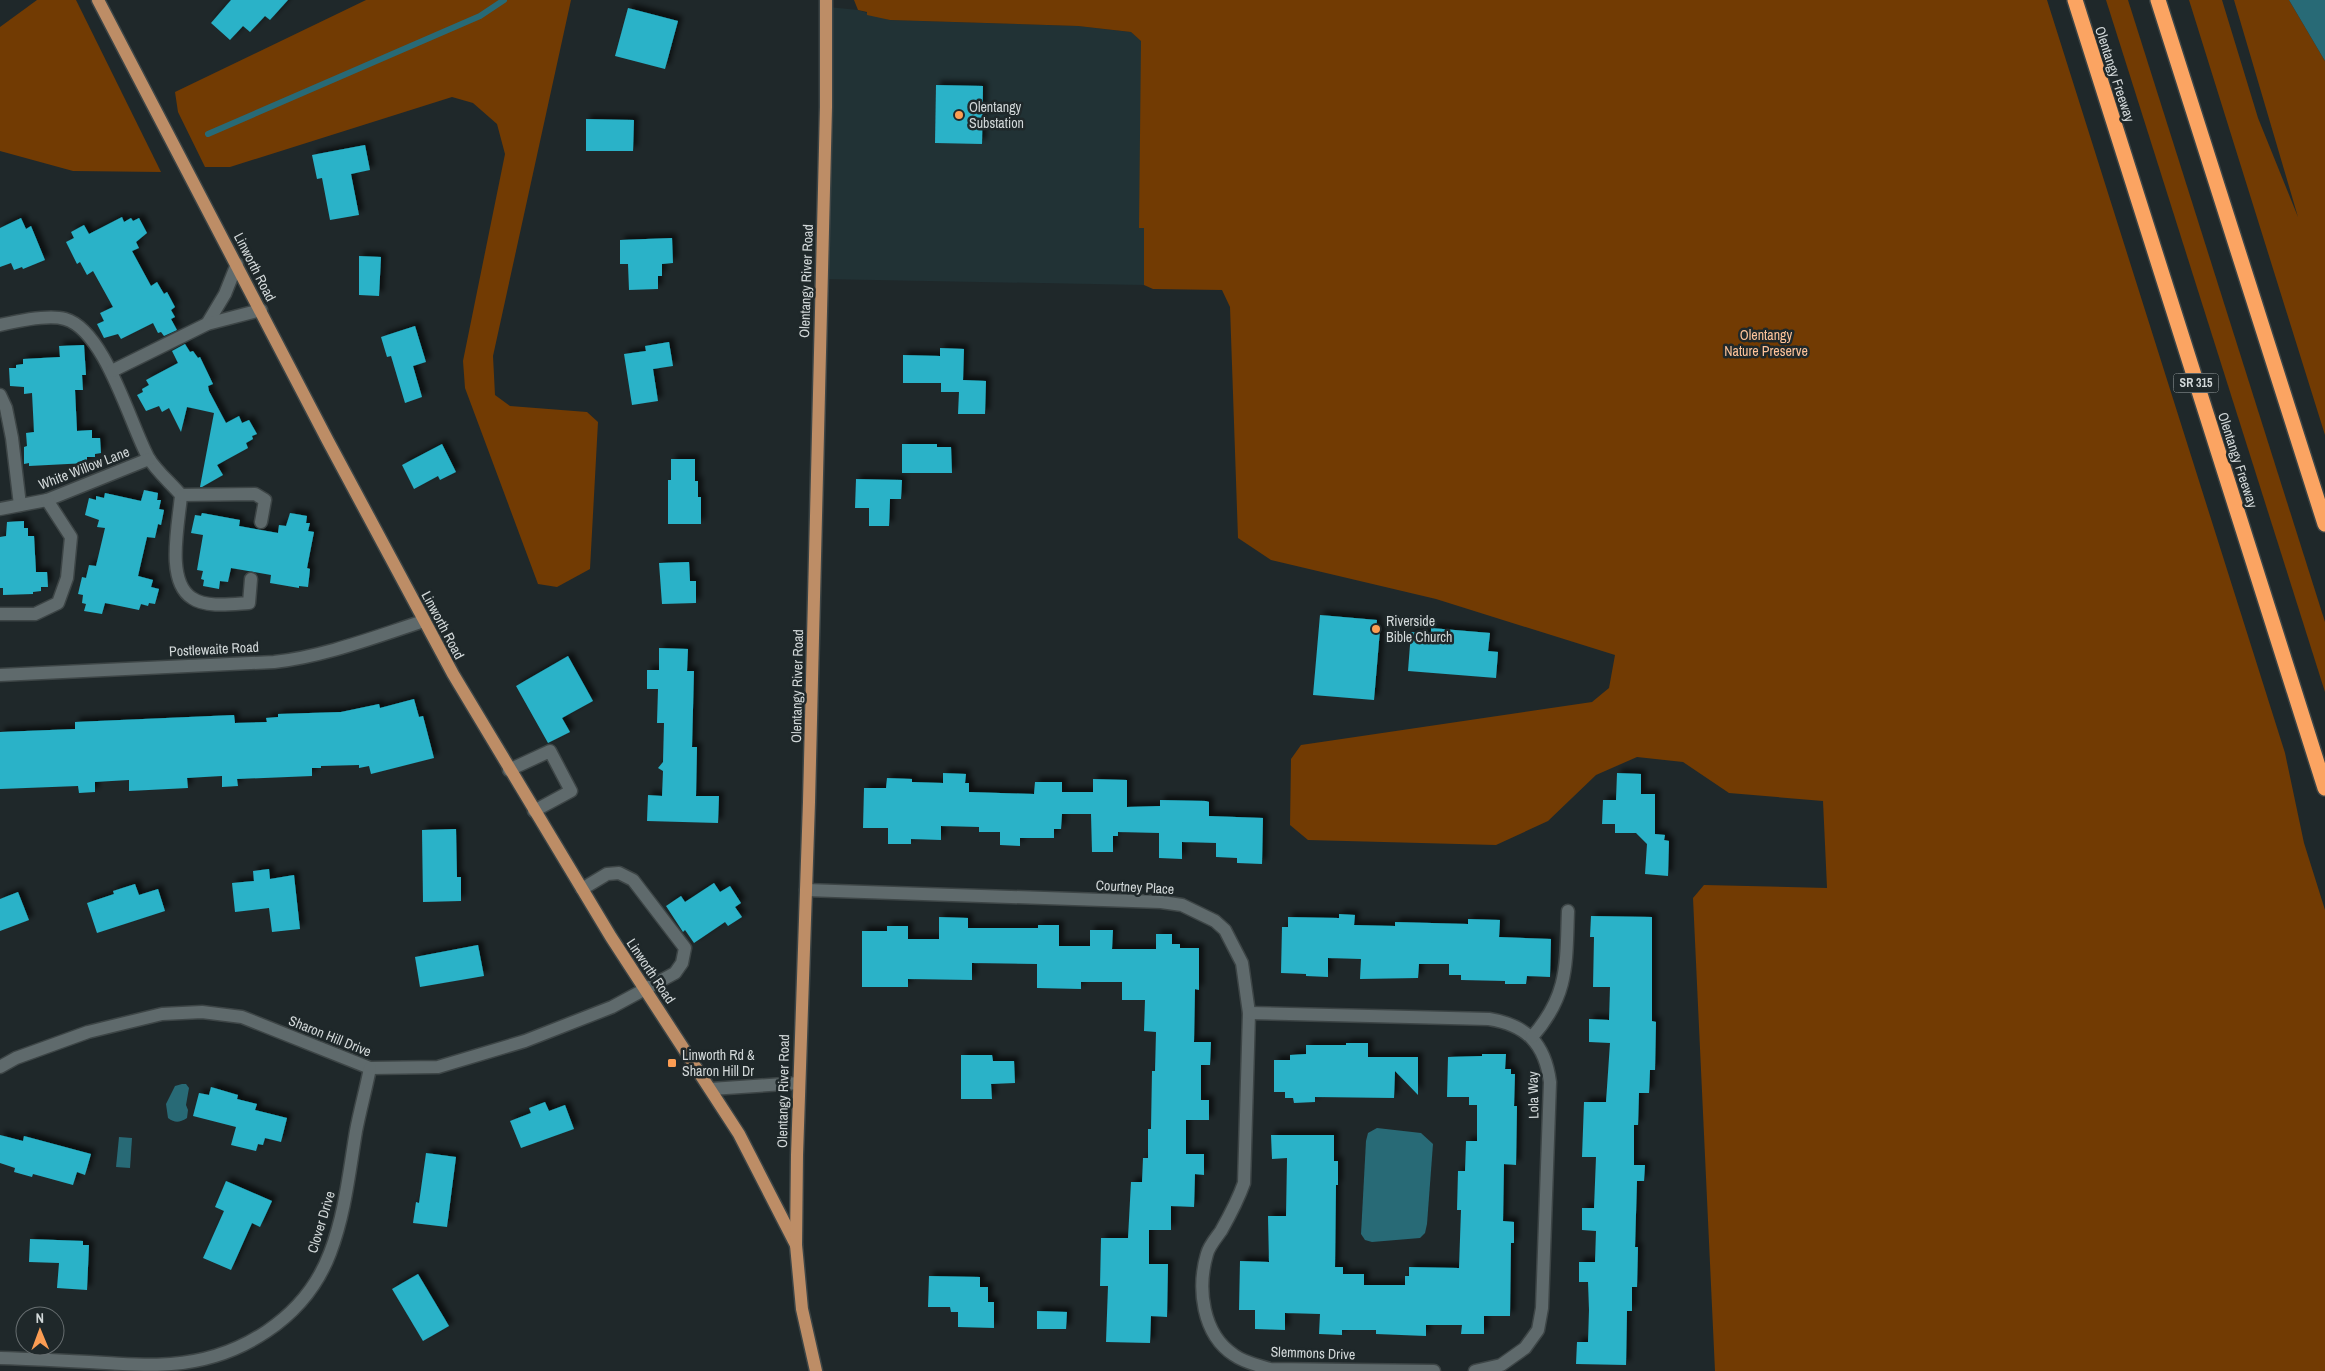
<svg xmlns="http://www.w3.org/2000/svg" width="2325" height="1371" font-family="'Archivo Narrow',sans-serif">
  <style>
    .built { fill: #213235 }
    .green { fill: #723b03 }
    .water { fill: #286a76 }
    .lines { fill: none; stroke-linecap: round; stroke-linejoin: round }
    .stream { stroke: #286a76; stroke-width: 6 }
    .building { fill: #29b2c8; filter: url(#shadow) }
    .minor-casing { stroke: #3d4546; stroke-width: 15 }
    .major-casing { stroke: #3d4546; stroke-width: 15 }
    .highway-casing { stroke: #3d4546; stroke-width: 18 }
    .minor { stroke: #5f6a6c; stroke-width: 12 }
    .major { stroke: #bd8d66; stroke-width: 12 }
    .highway { stroke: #fba462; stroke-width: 15 }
    .poi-dot { fill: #fc9d53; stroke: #1f282a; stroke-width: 2 }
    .labels { text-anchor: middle; stroke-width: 5; stroke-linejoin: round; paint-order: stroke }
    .shield { fill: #1f282a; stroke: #9ca3a4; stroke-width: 1 }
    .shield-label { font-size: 12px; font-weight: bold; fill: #d2d8d9 }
    .street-label { font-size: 14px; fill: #d2d8d9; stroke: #1f282a }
    .poi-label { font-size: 14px; fill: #d2d8d9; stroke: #1f282a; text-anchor: start }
    .park-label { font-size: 14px; fill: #fdc39a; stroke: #1f282a }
  </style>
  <defs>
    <filter id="shadow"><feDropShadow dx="4.5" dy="-4.5" stdDeviation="2.5" flood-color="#0009"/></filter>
  </defs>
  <rect width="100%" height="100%" fill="#1f282a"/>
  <polygon class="built" points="828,7 858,10 890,20 1078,26 1131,32 1146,45 1144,285 823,279"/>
  <g class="green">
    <polygon points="37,0 76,0 161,172 73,171 0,151 0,27"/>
    <polygon points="366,0 571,0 493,356 495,395 510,406 587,412 598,422 590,569 557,587 538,584 465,388 463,361 505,154 497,124 473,103 452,97 230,167 205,167 178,112 175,92"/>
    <polygon points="854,0 2047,0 2285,753 2304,843 2325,910 2325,1371 1715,1371 1693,898 1704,885 1827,888 1823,801 1729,793 1683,762 1637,757 1596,775 1548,821 1496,845 1308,840 1290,825 1291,759 1301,745 1592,702 1609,688 1615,655 1436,599 1271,560 1238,538 1230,307 1222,290 1153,289 1144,285 1144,228 1139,228 1141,41 1131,32 1078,26 890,20 867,15 867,12 858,10"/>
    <polygon points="2106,0 2128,0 2325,622 2325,692"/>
    <polygon points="2189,0 2222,0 2258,118 2298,217 2234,0 2289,0 2325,61 2325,435"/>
  </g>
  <g class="water">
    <polygon points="2289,0 2325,0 2325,61"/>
    <path d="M182,1084H186L189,1088L186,1105L188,1110L187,1118C179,1123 175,1123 168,1118L166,1104L175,1086Z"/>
    <polygon points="1377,1128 1421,1133 1433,1144 1427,1224 1425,1233 1420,1238 1372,1242 1365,1240 1361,1234 1366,1141 1368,1133"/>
    <polygon points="119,1137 132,1138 130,1168 116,1167"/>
  </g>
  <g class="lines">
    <polyline class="stream" points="208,134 480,16 504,0"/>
  </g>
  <g class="building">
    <polygon points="231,0 288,0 270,20 265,16 250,32 243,26 230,40 211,23"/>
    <polygon points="628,8 678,21 665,69 615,56"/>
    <polygon points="936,85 983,86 982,144 935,143"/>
    <polygon points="586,119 634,120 633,151 586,151"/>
    <polygon points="365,145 370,170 351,174 359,215 330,220 322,178 317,179 312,155"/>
    <polygon points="122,217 124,222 131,218 133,221 139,218 147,233 136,242 139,248 132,251 151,286 157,282 164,294 167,292 175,307 171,310 175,317 171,319 177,330 164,336 161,332 158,333 153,323 121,339 118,334 104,338 97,324 104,321 100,313 113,307 93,271 87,275 80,262 77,264 66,242 74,238 71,232 84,225 89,234"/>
    <polygon points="21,218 26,229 31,226 45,260 23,269 22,267 14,270 11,263 0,267 0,228"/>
    <polygon points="672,238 673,263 662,264 662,276 658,276 658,289 629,290 628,264 620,264 620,240"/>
    <polygon points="359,256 381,257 379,296 359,295"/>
    <polygon points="415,326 426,362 413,366 422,397 405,403 391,356 387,357 381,337"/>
    <polygon points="669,342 673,366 653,369 658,401 632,405 624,354 646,351 645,346"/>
    <polygon points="185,344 190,352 193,351 198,358 200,357 213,384 208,386 209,391 226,423 239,416 242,423 249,420 257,434 252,436 253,439 246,443 248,448 217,465 223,475 202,487 200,487 214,413 187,407 181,432 169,408 162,412 159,406 146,411 137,395 143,392 142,389 149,385 146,380 178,363 172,351"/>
    <polygon points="84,345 86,375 82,375 83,390 75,390 77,431 92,430 92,438 100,438 101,453 95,454 95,457 87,457 87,463 29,466 29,463 24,464 24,447 27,446 26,433 34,432 32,393 24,394 24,387 10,386 9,368 16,368 16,365 23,364 23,359 60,357 59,346"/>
    <polygon points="940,348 964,349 963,380 986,381 985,414 958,414 959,392 941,392 941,383 903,383 903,355 940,356"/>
    <polygon points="442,444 456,472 440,480 438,476 414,489 402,465"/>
    <polygon points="902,444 937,444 937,447 951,447 952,473 902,473"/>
    <polygon points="671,459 695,459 695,481 698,481 698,497 701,497 701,524 668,524 668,480 671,480"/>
    <polygon points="856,479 902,480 901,499 890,499 889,526 869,526 869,508 855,508"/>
    <polygon points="144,490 158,493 157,500 161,500 159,509 164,510 161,525 158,524 155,538 147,537 138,576 153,580 151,587 159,589 155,604 149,603 148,606 141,604 139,610 105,603 102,614 84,611 86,604 82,603 83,595 78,594 82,577 86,578 89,565 96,566 105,528 97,527 99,520 85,515 89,498 96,500 96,496 104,498 105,493 141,501"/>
    <polygon points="202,513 240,520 239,526 278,533 279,525 286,526 290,513 307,516 306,523 310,523 308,531 314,532 307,568 310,569 308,587 299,586 299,588 270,583 271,575 231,568 228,582 220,581 219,589 203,586 204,580 201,579 203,571 197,570 203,535 191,533 195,515 201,516"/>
    <polygon points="24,521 24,528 28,528 28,536 34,536 36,572 47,572 48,587 41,587 41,591 33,592 33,594 3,595 3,588 0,588 0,537 6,536 7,522"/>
    <polygon points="689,562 690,581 696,581 696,603 662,604 659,563"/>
    <polygon points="1320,615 1377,620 1376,629 1380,630 1374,700 1313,695"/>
    <polygon points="1431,628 1490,633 1488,651 1498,652 1496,678 1408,671 1411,632 1431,634"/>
    <polygon points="659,648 688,649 687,671 694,671 692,747 697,747 696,796 719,796 718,823 647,821 648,795 662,796 663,771 658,768 663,762 664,723 657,723 658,689 647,689 647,670 659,670"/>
    <polygon points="568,656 593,701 562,718 570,732 548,743 516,686"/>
    <polygon points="414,699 419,717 423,716 434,758 371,774 369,766 359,768 359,765 321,766 321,768 312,768 312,776 237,779 238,786 222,787 222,776 187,778 188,788 129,791 129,780 95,782 95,792 79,793 78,786 0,789 0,732 75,729 75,722 234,715 235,723 267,722 266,718 278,717 278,714 341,712 379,704 380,708"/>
    <polygon points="943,773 966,774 965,783 969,783 969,792 1034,794 1035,782 1062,782 1062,792 1093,792 1093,779 1127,780 1127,807 1160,806 1160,800 1206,801 1209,802 1209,816 1263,818 1262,864 1237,863 1237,858 1216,857 1216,843 1182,842 1182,859 1159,858 1159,833 1118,832 1118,836 1113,836 1113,852 1092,852 1091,814 1062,814 1061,829 1054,829 1054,838 1020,838 1020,846 1000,845 1000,832 979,832 979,827 941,826 941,840 911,839 911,844 888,844 888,828 863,828 864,788 886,788 887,778 912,779 912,782 943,783"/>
    <polygon points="1617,773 1641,774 1641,794 1655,794 1655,834 1665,835 1664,840 1669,841 1668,876 1645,874 1647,844 1636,833 1615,833 1615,824 1602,824 1603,800 1616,800"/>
    <polygon points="456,829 457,877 461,877 461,901 423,902 422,830"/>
    <polygon points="269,869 270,879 294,875 300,929 272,932 269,908 235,912 232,883 254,881 253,871"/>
    <polygon points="714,883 720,892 730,886 741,903 735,907 742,917 728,926 725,922 694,943 685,930 683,932 666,906 681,896 685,902"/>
    <polygon points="135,884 139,895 158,889 165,911 97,933 87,903 114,894 113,891"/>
    <polygon points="18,892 29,920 0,931 0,899"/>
    <polygon points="1339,914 1355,915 1354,925 1395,926 1395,922 1468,924 1468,919 1500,920 1499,937 1551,939 1550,977 1527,976 1526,984 1505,984 1505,981 1461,980 1461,975 1449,975 1449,964 1419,964 1418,978 1360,979 1361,959 1328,958 1328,977 1306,976 1306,974 1281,973 1282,927 1288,927 1288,917 1339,918"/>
    <polygon points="1591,916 1652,917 1652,1021 1656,1022 1655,1070 1650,1070 1649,1093 1639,1093 1638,1125 1634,1125 1634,1165 1645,1165 1644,1181 1637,1181 1635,1247 1638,1247 1637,1287 1632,1287 1632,1311 1627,1311 1626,1365 1576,1364 1577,1342 1588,1342 1589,1310 1588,1282 1579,1282 1579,1262 1595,1262 1596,1231 1582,1230 1582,1208 1594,1208 1596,1157 1582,1157 1584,1102 1606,1102 1610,1043 1589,1042 1589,1019 1609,1020 1610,987 1593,987 1594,937 1590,937"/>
    <polygon points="939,917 968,918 968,928 1038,928 1038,925 1059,925 1059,946 1090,946 1090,930 1113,930 1112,949 1156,949 1156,934 1172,934 1172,944 1180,944 1180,948 1199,948 1199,990 1195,989 1194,1042 1211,1042 1210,1065 1201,1065 1201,1100 1209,1100 1209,1120 1186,1120 1186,1154 1204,1154 1204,1175 1195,1174 1194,1207 1171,1206 1171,1230 1149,1230 1149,1264 1168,1264 1167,1317 1151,1316 1150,1343 1106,1342 1108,1286 1100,1286 1101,1238 1128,1238 1131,1182 1142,1182 1143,1158 1148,1158 1148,1129 1151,1129 1152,1071 1155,1071 1156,1032 1144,1031 1145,1000 1122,1000 1122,982 1081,982 1081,989 1037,988 1037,964 972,963 972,980 908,979 908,987 862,987 862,931 887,931 887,926 908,926 908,939 939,939"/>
    <polygon points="478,945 484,976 420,987 415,957"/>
    <polygon points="1346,1043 1368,1043 1368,1057 1418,1057 1418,1095 1395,1071 1394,1098 1315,1097 1315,1102 1294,1103 1293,1098 1285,1098 1285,1092 1274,1092 1274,1060 1290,1060 1290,1055 1306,1054 1306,1045 1346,1045"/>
    <polygon points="1482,1054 1506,1054 1505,1069 1511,1069 1511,1074 1515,1074 1514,1106 1517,1106 1516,1165 1504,1164 1503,1221 1514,1222 1514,1243 1511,1243 1510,1316 1484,1316 1484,1334 1461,1334 1462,1325 1426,1325 1426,1336 1376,1334 1376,1330 1342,1330 1342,1335 1319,1334 1320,1314 1285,1313 1285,1330 1255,1329 1255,1310 1239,1310 1240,1261 1269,1262 1268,1216 1286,1216 1287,1158 1272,1159 1271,1135 1334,1135 1334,1161 1338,1161 1338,1185 1336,1185 1335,1267 1343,1267 1343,1274 1364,1274 1364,1285 1405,1285 1405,1276 1409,1276 1409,1267 1459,1268 1461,1210 1457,1210 1458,1171 1465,1171 1466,1141 1477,1141 1477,1105 1469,1105 1469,1097 1447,1097 1448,1057 1482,1056"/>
    <polygon points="961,1055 992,1055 993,1061 1014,1061 1015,1083 991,1084 992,1099 961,1099"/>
    <polygon points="211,1087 238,1095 237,1099 257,1104 255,1110 287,1118 281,1142 265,1138 263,1145 258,1144 256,1151 231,1145 236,1127 193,1116 199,1093 209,1095"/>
    <polygon points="545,1102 549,1111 565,1105 574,1129 521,1148 510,1121 531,1113 529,1108"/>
    <polygon points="0,1135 23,1141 24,1136 91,1154 85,1175 77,1172 73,1185 33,1174 32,1177 14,1172 15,1168 0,1163"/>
    <polygon points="426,1153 456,1157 447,1227 413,1223 416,1202 419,1203"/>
    <polygon points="226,1181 272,1201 260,1227 252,1223 231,1270 203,1258 224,1211 215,1207"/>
    <polygon points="30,1239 83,1241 83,1245 89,1245 87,1290 57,1288 59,1263 29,1262"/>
    <polygon points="418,1274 449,1326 423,1341 392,1289"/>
    <polygon points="929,1276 980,1277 980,1287 988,1287 988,1302 994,1302 994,1328 958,1327 958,1312 951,1312 950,1307 928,1307"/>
    <polygon points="1037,1311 1067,1312 1066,1329 1037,1329"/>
  </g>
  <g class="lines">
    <g class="minor-casing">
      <g id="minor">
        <polyline points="207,324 225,294 237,264"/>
        <path d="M0,325C17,321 48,314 65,319C105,330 130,424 148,457C156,471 171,483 181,495C179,523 165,581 192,598C206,608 233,604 249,603L251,579"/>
        <polyline points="112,371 207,324 261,310"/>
        <polyline points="0,395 6,408 12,438 20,505"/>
        <polyline points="181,495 255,494 265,500 261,522"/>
        <polyline points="0,509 47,500 149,459"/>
        <polyline points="0,614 35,614 58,603 67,578 71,537 47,500"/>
        <path d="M0,675L274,662C326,656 374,637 424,621"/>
        <polyline points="509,770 550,751 571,791 534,811"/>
        <path d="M806,890L1161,902L1182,905L1215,921L1225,930L1242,963L1249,1013L1244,1183C1238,1200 1230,1215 1221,1231C1216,1238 1209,1246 1207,1254C1197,1288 1202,1334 1234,1355C1245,1363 1258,1365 1270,1369L1434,1371"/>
        <path d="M1249,1013L1489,1019C1527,1025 1545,1044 1550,1082L1542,1308L1538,1330L1525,1348L1501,1365L1475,1371"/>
        <path d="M1532,1037C1569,995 1566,964 1568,911"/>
        <polyline points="0,1067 16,1058 88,1032 162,1014 202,1012 242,1017 370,1068 438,1067 525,1041 612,1007 675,973 682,963 685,948 633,880 619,873 607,874 582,889"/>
        <polyline points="711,1089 799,1083"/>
        <path d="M0,1358C35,1359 71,1361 106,1363C127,1364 149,1366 171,1364C239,1359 305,1319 330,1253C345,1214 349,1173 356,1131C360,1110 366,1089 370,1068"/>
      </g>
    </g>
    <g class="major-casing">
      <g id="major">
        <polyline points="98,0 328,441 453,674 611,937 739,1134 796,1245"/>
        <polyline points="816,1371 802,1309 796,1245 797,1155 809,802 826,107 826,0"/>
      </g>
    </g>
    <g class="highway-casing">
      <g id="highway">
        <polyline points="2075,0 2325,788"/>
        <polyline points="2158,0 2325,524"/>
      </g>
    </g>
    <use href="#minor" class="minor"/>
    <use href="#major" class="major"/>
    <use href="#highway" class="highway"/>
  </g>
  <g class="poi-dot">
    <circle cx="959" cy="115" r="5"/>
    <circle cx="1376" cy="629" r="5"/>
    <rect x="667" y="1058" width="10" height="10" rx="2.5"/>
  </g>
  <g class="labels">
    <rect class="shield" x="2173.5" y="373.5" width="45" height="19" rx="4"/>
    <g class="shield-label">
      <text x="2196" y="387">SR 315</text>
    </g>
    <g class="street-label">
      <text transform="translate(2115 74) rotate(72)" y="5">Olentangy Freeway</text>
      <text transform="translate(255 267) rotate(63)" y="5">Linworth Road</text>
      <text transform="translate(806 281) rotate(-88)" y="5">Olentangy River Road</text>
      <text transform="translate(2238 460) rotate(72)" y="5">Olentangy Freeway</text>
      <text transform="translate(84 468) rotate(-21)" y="5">White Willow Lane</text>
      <text transform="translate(443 625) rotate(62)" y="5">Linworth Road</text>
      <text transform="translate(214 649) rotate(-3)" y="5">Postlewaite Road</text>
      <text transform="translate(797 686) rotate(-89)" y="5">Olentangy River Road</text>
      <text transform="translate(1135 887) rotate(3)" y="5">Courtney Place</text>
      <text transform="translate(651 971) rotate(56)" y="5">Linworth Road</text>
      <text transform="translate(330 1036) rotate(22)" y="5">Sharon Hill Drive</text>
      <text transform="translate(783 1091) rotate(-89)" y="5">Olentangy River Road</text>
      <text transform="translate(1533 1095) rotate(-91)" y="5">Lola Way</text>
      <text transform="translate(321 1222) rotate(-73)" y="5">Clover Drive</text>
      <text transform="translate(1313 1353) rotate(2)" y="5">Slemmons Drive</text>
    </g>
    <g class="poi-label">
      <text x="969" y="112">Olentangy<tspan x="969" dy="16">Substation</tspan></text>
      <text x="1386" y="626">Riverside<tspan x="1386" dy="16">Bible Church</tspan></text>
      <text x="682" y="1060">Linworth Rd &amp;<tspan x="682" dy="16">Sharon Hill Dr</tspan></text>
    </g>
    <g class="park-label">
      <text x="1766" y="340">Olentangy<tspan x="1766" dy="16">Nature Preserve</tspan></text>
    </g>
  </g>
  <g transform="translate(40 1331) rotate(359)"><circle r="24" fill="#1f282a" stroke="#676e70"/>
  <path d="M0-4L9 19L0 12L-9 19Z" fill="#fc9d53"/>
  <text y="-8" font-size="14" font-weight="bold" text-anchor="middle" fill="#d2d8d9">N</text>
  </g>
</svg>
